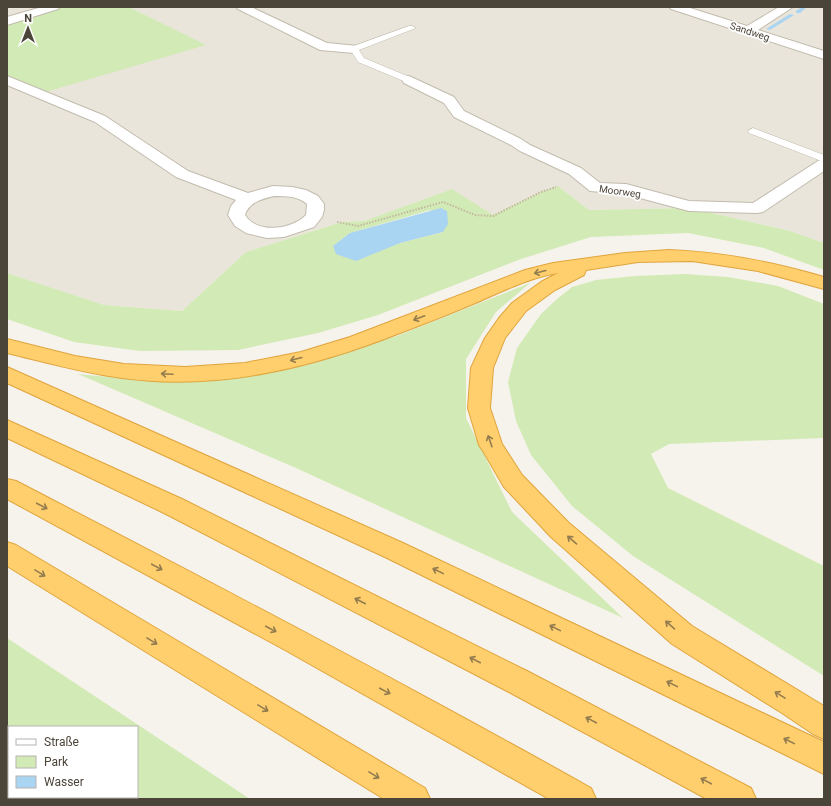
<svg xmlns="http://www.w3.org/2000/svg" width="831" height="806" font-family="Roboto,sans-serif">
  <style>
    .residential { fill: #eae5da }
    .green { fill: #d2eab5; fill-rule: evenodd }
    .water { fill: #a9d4f2 }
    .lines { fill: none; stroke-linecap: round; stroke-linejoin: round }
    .stream { fill: #a9d4f2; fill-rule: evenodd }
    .service-casing { stroke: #c2bbae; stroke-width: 1 }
    .minor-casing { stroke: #c2bbae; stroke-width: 2 }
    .motorway-casing { stroke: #e0a43c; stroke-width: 2 }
    .path { stroke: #c4b79f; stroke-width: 2; stroke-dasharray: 1.5 1.5; stroke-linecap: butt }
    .service { fill: #fff; fill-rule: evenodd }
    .minor { fill: #fff; fill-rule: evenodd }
    .motorway { fill: #ffcf6e; fill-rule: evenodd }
    .oneway { stroke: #937c4e }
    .labels { text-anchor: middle; stroke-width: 3.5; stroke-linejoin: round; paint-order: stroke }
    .far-street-label { font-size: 10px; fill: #4b4439; stroke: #fff }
  </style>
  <rect width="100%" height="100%" fill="#f6f3ec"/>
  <g class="residential">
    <polygon points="7,7 54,7 7,21"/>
    <polygon points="129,7 824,7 824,243 790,231 690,208 589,210 558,186 541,192 493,216 452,189 364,221 341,222 246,252 182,311 104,305 7,273 7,80 205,45"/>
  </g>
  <g class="green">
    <polygon points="54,7 129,7 206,45 39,94 7,80 7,21"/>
    <path d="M558,186L589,210L690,208L790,231L824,243V270L764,248L688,233L591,237L521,259L378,315L318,333L238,350L140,351L74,342L7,319V273L104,305L182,311L246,252L342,222L364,221L452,189L493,215L541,192ZM430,210L443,232L400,243L333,246L350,233Z"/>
    <polygon points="684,274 728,277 778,286 824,304 824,438 669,444 651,454 668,488 824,566 824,676 633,556 572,506 531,455 516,421 508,382 517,348 541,314 557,299 572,287 596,280 635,276"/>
    <polygon points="530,283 496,312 466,359 466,418 512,512 623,618 296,468 78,374 160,382 287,367 397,336"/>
    <polygon points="7,638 250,799 45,799 42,797 137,797 137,727 9,727 9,773 7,772"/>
  </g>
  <polygon class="water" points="441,208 447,211 448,224 443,232 400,243 356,261 336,254 333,246 350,233"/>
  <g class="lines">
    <g class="stream">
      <polygon points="802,7 807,7 800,13 796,13 796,11"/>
      <polygon points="790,14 794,15 770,30 766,29"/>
    </g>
    <g class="service-casing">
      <g id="service">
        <polygon points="409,26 412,26 416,28 359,50 364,58 412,78 414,80 412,82 406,82 358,62 350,49 351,47"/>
        <polygon points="753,128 824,155 824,162 749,133 748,131"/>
      </g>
    </g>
    <g class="minor-casing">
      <g id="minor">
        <polygon points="42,7 60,7 58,9 7,25 7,17"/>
        <polygon points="236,7 251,7 327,43 358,46 360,49 358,52 354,53 320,50 238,9"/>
        <polygon points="669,7 687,7 747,26 779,7 793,7 758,30 824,51 824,59 671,9"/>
        <path d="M7,76L105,116L188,171L248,193L273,186L292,187L306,190L318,196L324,204V210L322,217L314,227L284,237L267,238L246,233L235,226L228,215L231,206L236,200L176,177L95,122L7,85ZM274,196C286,196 298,196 307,204L306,215C292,230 257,234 245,215C249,202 262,199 274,196Z"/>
        <polygon points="409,76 454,97 464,111 521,139 530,145 581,168 600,183 626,184 689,201 753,203 818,161 824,159 824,171 763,212 757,213 689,211 625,194 590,191 569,174 520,151 511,145 454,117 444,103 404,83 402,80 404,77"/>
      </g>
    </g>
    <g class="motorway-casing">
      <g id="motorway">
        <path d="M669,250C722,252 773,262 824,277V289L758,271L692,261L638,262L586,270L584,275L555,290L526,311L505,338L493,368L490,408L502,444L522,475L569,523L692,626L824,706V739L813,734L782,713L672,644L551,537L504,487L483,451L479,445L468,408L471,368L485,338L499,318L512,303L541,282L558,273C528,278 501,292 473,304C449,314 424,324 400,333C312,368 218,391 122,378C83,373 45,362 7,353V339L75,356L124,364L185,367L245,363L301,352L350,337L525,270L553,263L625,253Z"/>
        <polygon points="7,367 403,543 824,742 824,774 385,557 7,383"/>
        <polygon points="7,420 182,499 527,671 751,788 756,799 707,799 507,691 164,513 7,438"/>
        <path d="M7,479L16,481C209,581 402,682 591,788L596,799H549L285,650L7,499Z"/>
        <polygon points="7,542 16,545 425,788 430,799 384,799 7,566"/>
      </g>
    </g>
    <polyline class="path" points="337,222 358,226 443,202 475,215 493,216 541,192 556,187"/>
    <use href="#service" class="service"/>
    <use href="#minor" class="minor"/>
    <use href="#motorway" class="motorway"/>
  </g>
  <defs><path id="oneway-shaft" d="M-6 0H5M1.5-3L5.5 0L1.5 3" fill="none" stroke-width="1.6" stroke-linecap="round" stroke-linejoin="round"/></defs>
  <g class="oneway">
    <use href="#oneway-shaft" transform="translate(540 272) rotate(166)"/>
    <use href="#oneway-shaft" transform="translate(419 318) rotate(159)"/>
    <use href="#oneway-shaft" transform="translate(296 359) rotate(165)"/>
    <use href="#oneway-shaft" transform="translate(167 374) rotate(-177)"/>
    <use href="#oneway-shaft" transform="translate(490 441) rotate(-109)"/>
    <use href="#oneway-shaft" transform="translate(42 506) rotate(28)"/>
    <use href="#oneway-shaft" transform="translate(572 540) rotate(-139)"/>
    <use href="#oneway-shaft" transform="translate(157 567) rotate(28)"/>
    <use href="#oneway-shaft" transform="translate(438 571) rotate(-154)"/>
    <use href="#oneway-shaft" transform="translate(40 573) rotate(31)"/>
    <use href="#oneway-shaft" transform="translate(360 601) rotate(-153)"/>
    <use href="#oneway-shaft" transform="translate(670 625) rotate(-139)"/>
    <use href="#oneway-shaft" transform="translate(555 628) rotate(-154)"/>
    <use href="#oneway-shaft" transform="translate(271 629) rotate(28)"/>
    <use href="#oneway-shaft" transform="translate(152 641) rotate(31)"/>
    <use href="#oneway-shaft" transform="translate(475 660) rotate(-153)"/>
    <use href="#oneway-shaft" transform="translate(672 684) rotate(-154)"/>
    <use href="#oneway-shaft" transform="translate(385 691) rotate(28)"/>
    <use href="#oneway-shaft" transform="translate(780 695) rotate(-149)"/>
    <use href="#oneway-shaft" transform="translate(263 708) rotate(31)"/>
    <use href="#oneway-shaft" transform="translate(591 720) rotate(-152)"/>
    <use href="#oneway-shaft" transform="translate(789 741) rotate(-154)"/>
    <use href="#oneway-shaft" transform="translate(374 775) rotate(31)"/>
    <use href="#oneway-shaft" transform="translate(706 781) rotate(-152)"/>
  </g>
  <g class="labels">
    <g class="far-street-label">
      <text transform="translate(750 31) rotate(18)" y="4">Sandweg</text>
      <text transform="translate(620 191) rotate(8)" y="4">Moorweg</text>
    </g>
  </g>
  <rect width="831" height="806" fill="none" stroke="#4b4439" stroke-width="16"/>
  <rect x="8" y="726" width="130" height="72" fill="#ffffff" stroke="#b7b4b0"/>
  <rect x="16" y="739" width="20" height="6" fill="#ffffff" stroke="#b7b4b0"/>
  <text x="44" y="746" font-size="12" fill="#4b4439">Straße</text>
  <rect x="16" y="756" width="20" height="12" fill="#d2eab5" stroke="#b7b4b0"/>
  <text x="44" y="766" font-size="12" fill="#4b4439">Park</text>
  <rect x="16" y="776" width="20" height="12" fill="#a9d4f2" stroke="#b7b4b0"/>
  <text x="44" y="786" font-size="12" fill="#4b4439">Wasser</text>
  <g transform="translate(28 28)" stroke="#ffffff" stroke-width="3" paint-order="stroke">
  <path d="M0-3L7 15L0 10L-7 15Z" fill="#4b4439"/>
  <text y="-6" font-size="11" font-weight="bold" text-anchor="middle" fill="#4b4439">N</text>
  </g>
</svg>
